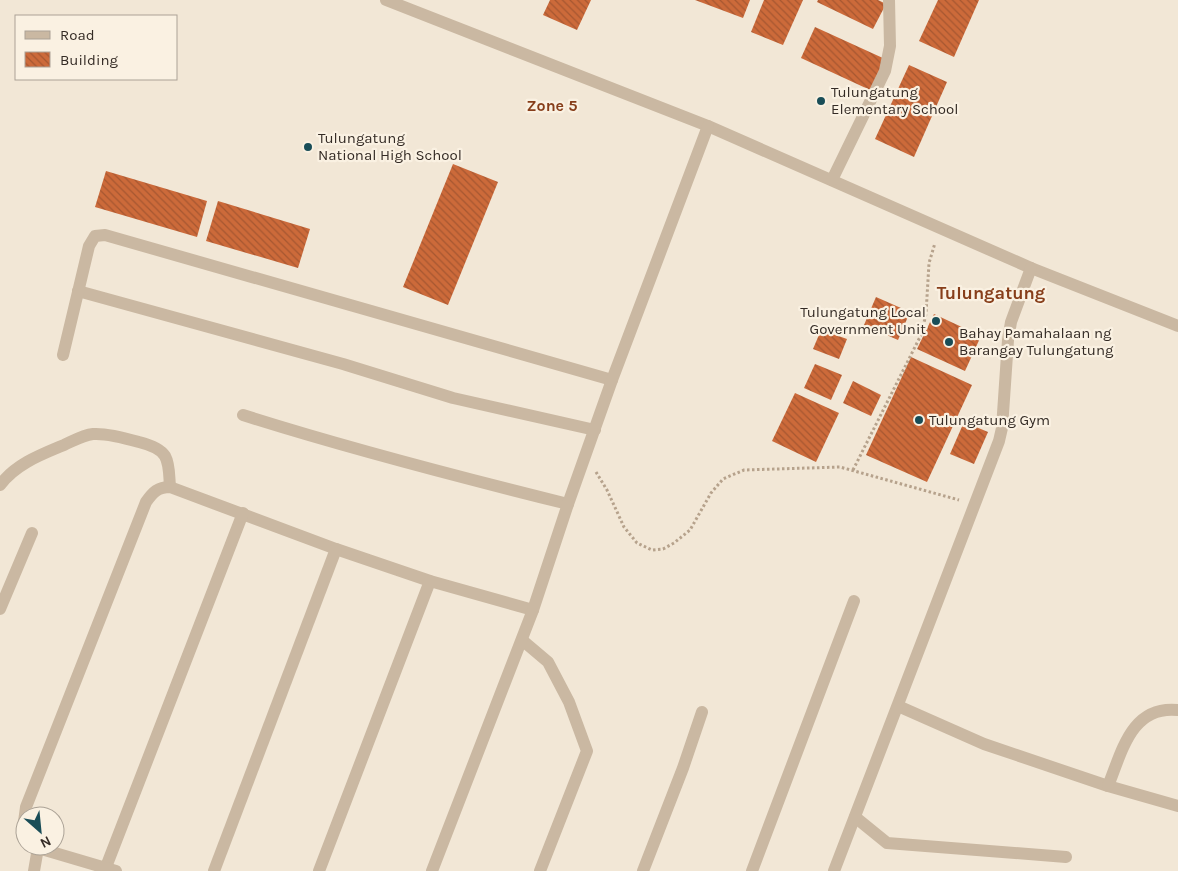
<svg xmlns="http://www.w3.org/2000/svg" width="1178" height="871" font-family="Karla,sans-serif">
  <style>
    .building { fill: url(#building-back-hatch) }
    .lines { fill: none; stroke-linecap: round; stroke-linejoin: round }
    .path { stroke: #b6a28c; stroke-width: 3; stroke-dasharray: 2.5 2.5; stroke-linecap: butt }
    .minor { stroke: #cab8a2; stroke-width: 12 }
    .poi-dot { fill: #194d57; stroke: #faf1e2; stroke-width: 2 }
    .labels { text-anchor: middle; stroke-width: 4.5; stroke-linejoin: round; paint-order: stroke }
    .poi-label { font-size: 15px; fill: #342b25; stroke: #faf1e2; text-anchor: start }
    .neighbourhood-label { font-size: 16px; font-weight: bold; fill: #873e1a; stroke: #faf1e2 }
    .quarter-label { font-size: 18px; font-weight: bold; fill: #873e1a; stroke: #faf1e2 }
  </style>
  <defs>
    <pattern id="building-back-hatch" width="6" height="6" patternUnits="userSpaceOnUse" patternTransform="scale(1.25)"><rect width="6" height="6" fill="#cc6a3a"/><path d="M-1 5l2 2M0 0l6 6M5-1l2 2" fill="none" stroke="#a65731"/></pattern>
  </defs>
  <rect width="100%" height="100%" fill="#f2e7d6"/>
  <g class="building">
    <polygon points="550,0 591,0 577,30 543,15"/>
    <polygon points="695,0 750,0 743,18"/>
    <polygon points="764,0 803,0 783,45 751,32"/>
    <polygon points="818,0 878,0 886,4 873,29 817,2"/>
    <polygon points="938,0 979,0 954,57 919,41"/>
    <polygon points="815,27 885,59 870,90 801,58"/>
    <polygon points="909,65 947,82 914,157 875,139"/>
    <polygon points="453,164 498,182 448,305 403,287"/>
    <polygon points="106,171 207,201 197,237 95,207"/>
    <polygon points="218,201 310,229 298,268 206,241"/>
    <polygon points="876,297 910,312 898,340 864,325"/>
    <polygon points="934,314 981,336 965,371 917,349"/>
    <polygon points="821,330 847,339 839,359 813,349"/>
    <polygon points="911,357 972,385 927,482 866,455"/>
    <polygon points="815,364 842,375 831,400 804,388"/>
    <polygon points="853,381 881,395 871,416 843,403"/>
    <polygon points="795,393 839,413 816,462 772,441"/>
    <polygon points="964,422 988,432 974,464 950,454"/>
  </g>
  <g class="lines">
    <g class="path">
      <polyline points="853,470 921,335 926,314 929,263 935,243"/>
      <polyline points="596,472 607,490 624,527 637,543 652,550 663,549 674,543 690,530 711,493 723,479 744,470 840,467 959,500"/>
    </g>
    <g class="minor">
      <polyline points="386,0 708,126 1031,268 1178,326"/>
      <polyline points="832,180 885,71 890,46 889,0"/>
      <polyline points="78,291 343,364 453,398 595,430"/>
      <polyline points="63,355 89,246 95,236 105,235 612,380"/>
      <path d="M243,415C350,449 459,477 568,504"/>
      <path d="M0,485C16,464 40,455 64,445C73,441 83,435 93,434C107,433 125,438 139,442C147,444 160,448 165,456C170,465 169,477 170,487"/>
      <polyline points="0,609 32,533"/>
      <polyline points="522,640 548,662 569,702 587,751 540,871"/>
      <polyline points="898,706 984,744 1108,786 1178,806"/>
      <path d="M1108,786C1122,752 1131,705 1178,710"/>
      <polyline points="855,817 887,843 1066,857"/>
      <path d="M25,827L24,822L26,807L146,502C153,492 158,487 170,487L336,549L430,581L533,610"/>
      <polyline points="106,867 243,513"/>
      <polyline points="34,871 38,848 116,871"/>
      <polyline points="214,871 336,549"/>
      <polyline points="319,871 430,581"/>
      <polyline points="432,871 533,610 568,504 612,380 708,126"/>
      <polyline points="643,871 683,768 702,712"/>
      <polyline points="752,871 854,601"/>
      <polyline points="834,871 999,441 1002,428 1008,340 1011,322 1031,268"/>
    </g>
  </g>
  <g class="poi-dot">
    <circle cx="821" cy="101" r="5"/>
    <circle cx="308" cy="147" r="5"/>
    <circle cx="936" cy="321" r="5"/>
    <circle cx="949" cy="342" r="5"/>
    <circle cx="919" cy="420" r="5"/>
  </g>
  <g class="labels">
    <g class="poi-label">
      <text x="831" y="97">Tulungatung<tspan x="831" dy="17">Elementary School</tspan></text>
      <text x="318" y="143">Tulungatung<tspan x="318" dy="17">National High School</tspan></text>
      <text x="926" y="317" text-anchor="end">Tulungatung Local<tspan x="926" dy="17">Government Unit</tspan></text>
      <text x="959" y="338">Bahay Pamahalaan ng<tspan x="959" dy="17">Barangay Tulungatung</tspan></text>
      <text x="929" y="425">Tulungatung Gym</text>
    </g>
    <g class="neighbourhood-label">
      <text x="552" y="111">Zone 5</text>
    </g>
    <g class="quarter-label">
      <text x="991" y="299">Tulungatung</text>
    </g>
  </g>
  <rect x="15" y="15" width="162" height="65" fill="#faf1e2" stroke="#aba296"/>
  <rect x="25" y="31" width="25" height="8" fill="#cab8a2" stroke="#aba296"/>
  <text x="60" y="40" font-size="15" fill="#342b25">Road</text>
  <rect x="25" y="52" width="25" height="15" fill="url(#building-back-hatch)" stroke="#aba296"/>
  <text x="60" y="65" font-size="15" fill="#342b25">Building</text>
  <g transform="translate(40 831) rotate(153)"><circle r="24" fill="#faf1e2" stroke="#aba296"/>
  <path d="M0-4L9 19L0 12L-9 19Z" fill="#194d57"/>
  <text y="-8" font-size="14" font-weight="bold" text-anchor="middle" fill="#342b25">N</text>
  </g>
</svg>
